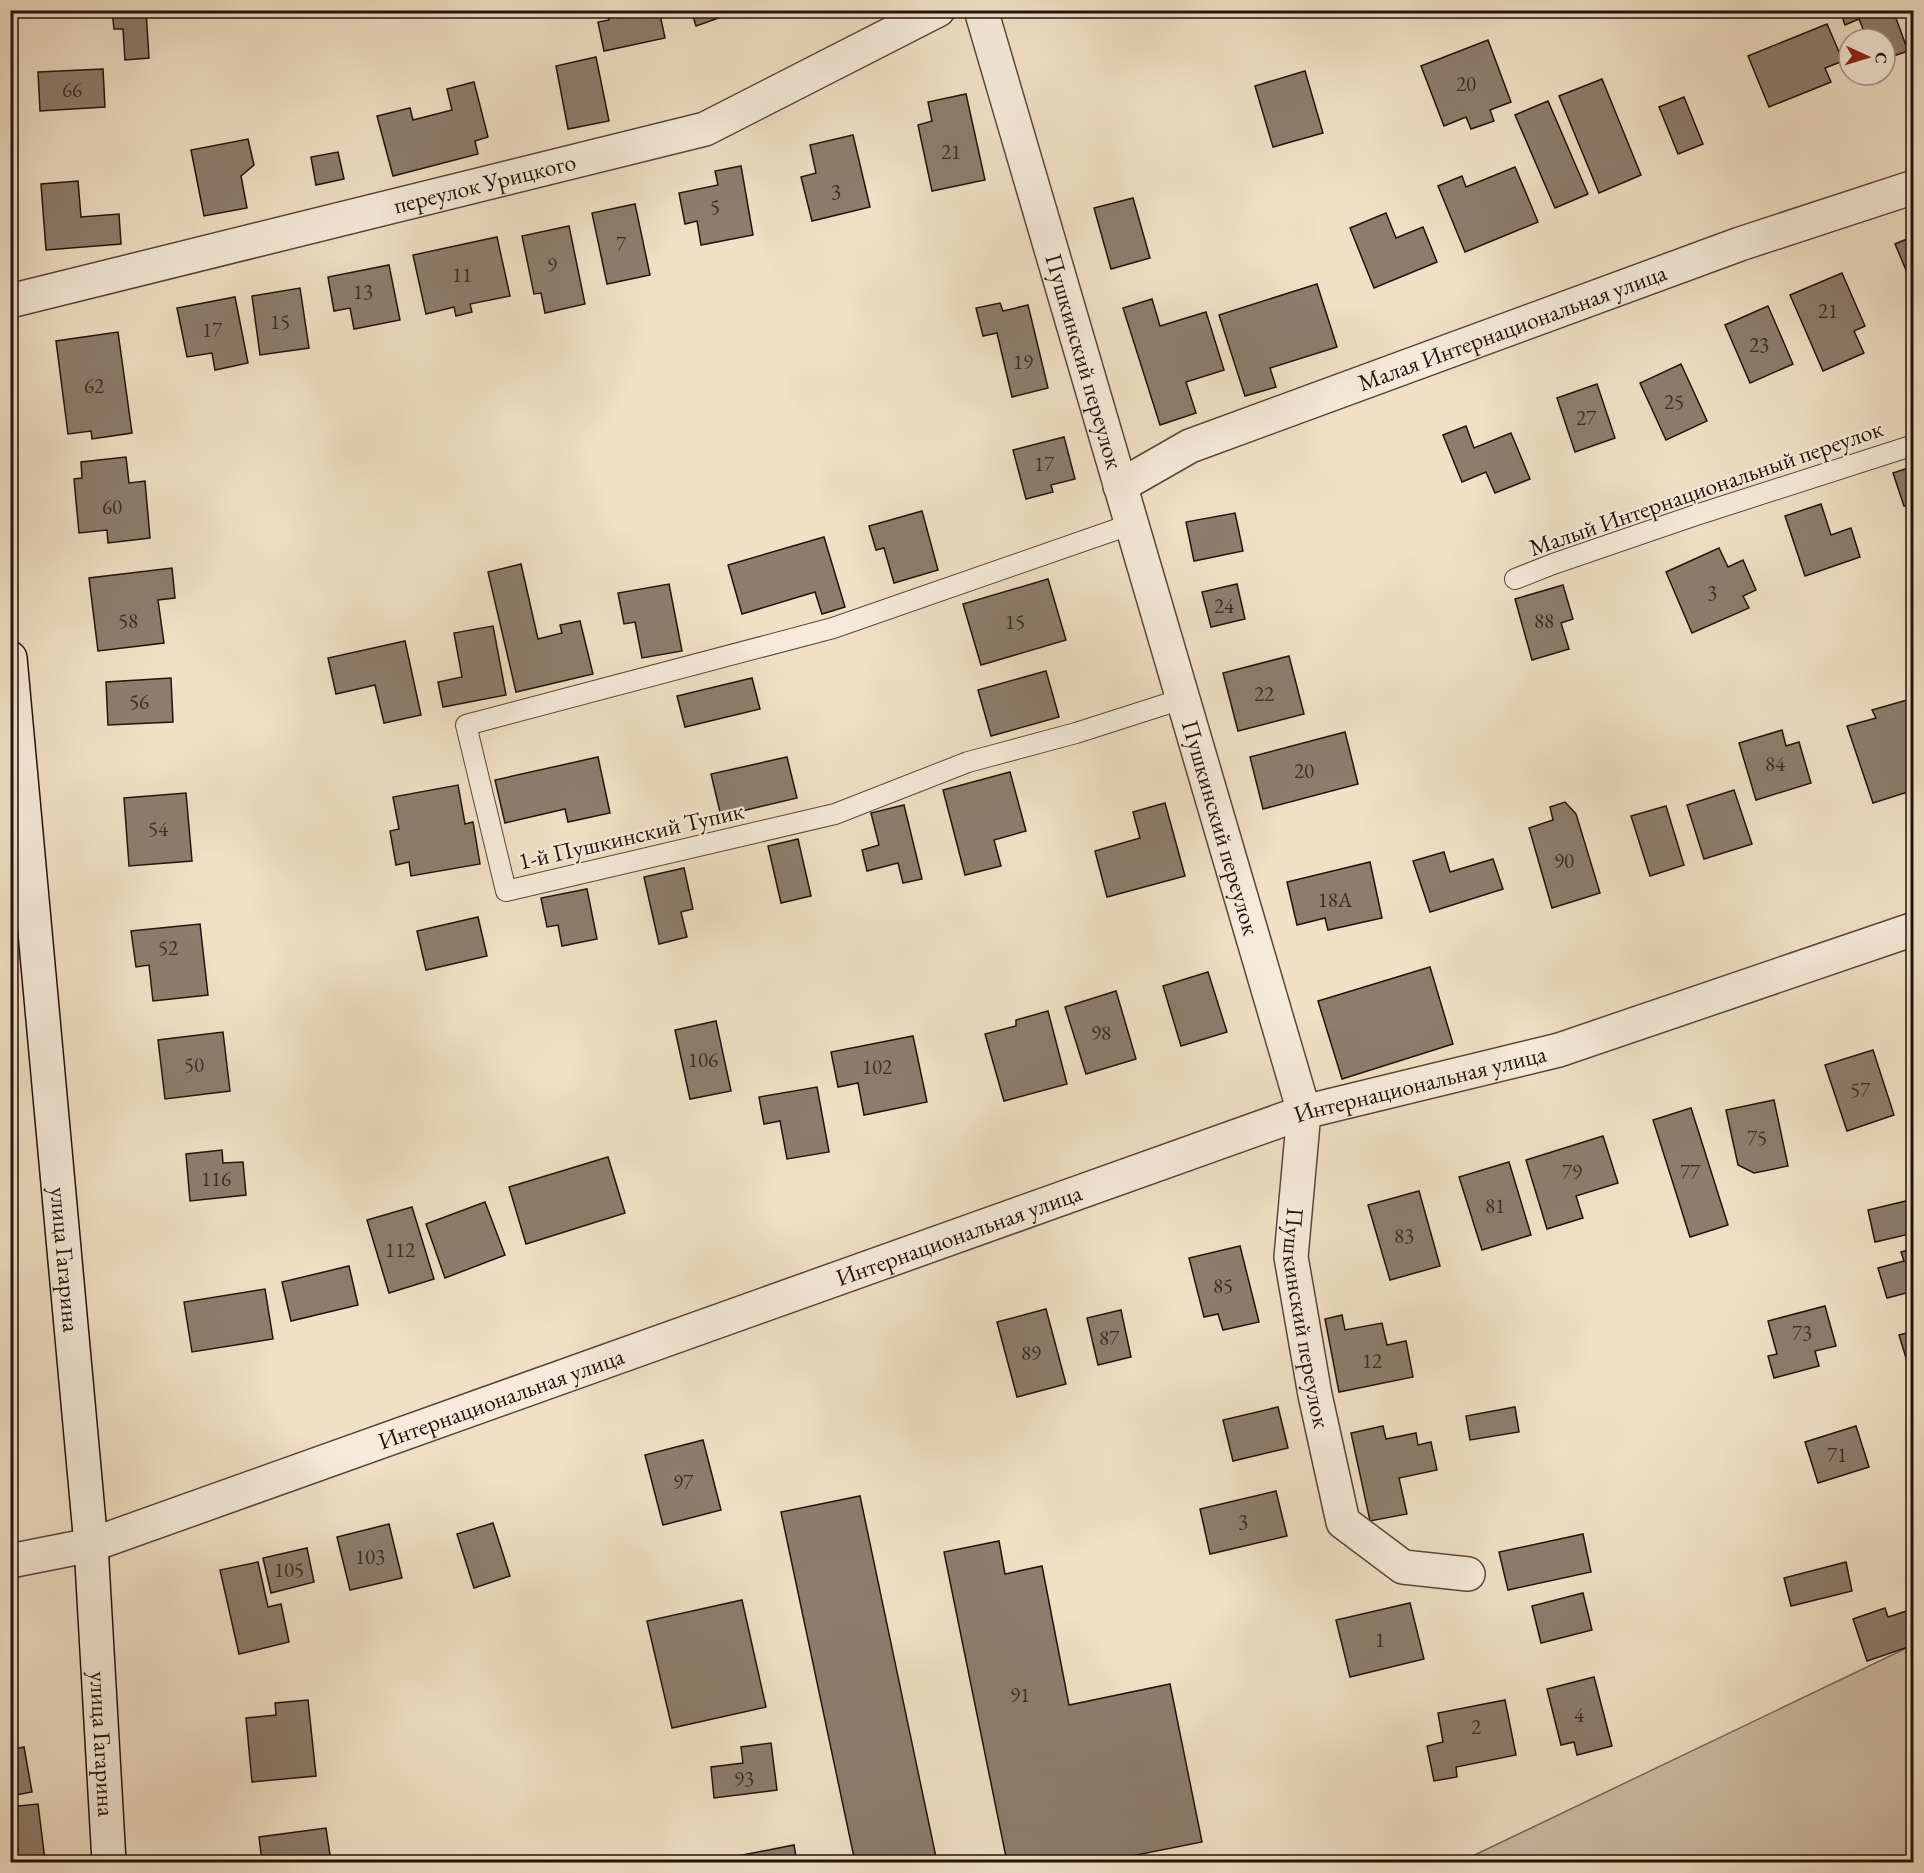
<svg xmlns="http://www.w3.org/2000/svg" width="1924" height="1873" font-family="'EB Garamond',serif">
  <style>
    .green { fill: #cebda6; stroke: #786859; stroke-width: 1.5 }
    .building { fill: #8e7d6d; stroke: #23120c; stroke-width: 1.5 }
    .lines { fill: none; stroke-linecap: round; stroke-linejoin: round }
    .lane-casing { stroke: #56463a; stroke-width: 22 }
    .street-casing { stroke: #56463a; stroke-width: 36 }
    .secondary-casing { stroke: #23120c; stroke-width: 36 }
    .lane { stroke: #f6ebda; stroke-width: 20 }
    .street { stroke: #f6ebda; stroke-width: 33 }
    .secondary { stroke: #f6ebda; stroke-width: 33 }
    .labels { text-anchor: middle; stroke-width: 4.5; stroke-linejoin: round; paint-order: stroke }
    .number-label { font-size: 21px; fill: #3e2d24 }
    .street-label { font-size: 24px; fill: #23120c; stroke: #f6ebda }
  </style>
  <rect width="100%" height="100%" fill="#f1e0c6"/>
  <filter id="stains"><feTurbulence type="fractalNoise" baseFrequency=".00333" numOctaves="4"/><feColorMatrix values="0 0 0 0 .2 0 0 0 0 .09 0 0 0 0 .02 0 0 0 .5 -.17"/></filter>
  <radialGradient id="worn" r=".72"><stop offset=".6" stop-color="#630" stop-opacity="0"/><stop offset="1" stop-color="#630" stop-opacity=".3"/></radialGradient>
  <polygon class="green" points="1913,1645 1913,1862 1460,1862"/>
  <g class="building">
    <polygon points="112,10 146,10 149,58 125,60 123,29 114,29"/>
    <polygon points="607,10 659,10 665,38 604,51 598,22 609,20"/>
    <polygon points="691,10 741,10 696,26"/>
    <polygon points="1840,10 1893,10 1908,51 1885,59 1885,39 1867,39 1859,19 1845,25"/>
    <polygon points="1827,24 1843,61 1825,68 1831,82 1769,107 1748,56"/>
    <polygon points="1488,40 1511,102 1490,110 1494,121 1471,129 1466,117 1444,126 1421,66"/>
    <polygon points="596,57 609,121 568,129 556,66"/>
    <polygon points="103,69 105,107 40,111 38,72"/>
    <polygon points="1305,71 1323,133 1273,147 1255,86"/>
    <polygon points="1602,79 1641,175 1599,193 1559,96"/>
    <polygon points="474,82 488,137 475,141 478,154 393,176 377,116 410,108 413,120 452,110 447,89"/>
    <polygon points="966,94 985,180 932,191 918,125 932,121 928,102"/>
    <polygon points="1684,97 1703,144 1678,154 1659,107"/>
    <polygon points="1548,101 1588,194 1555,208 1515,115"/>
    <polygon points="853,135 870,207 812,221 801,177 816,173 810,145"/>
    <polygon points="248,139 254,165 241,176 247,208 204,216 191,150"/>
    <polygon points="338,152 344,179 316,185 311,157"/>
    <polygon points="741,166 753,235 701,245 697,221 685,224 679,193 718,185 715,171"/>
    <polygon points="1515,167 1538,222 1465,252 1438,186 1462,176 1466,187"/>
    <polygon points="78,181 81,217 119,214 121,244 46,250 41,184"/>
    <polygon points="1133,198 1150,258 1111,269 1094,208"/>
    <polygon points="635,204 650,275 607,284 592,213"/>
    <polygon points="1386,213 1396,238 1423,227 1437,262 1374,288 1350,228"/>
    <polygon points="569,226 585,304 545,313 541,293 534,294 522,236"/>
    <polygon points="1914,236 1914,289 1895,244"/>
    <polygon points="497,237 510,296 470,304 472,312 456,316 454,307 426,314 413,255"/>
    <polygon points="389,265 400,320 354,329 350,308 334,311 328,277"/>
    <polygon points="1842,273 1865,326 1854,331 1864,353 1823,371 1790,295"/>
    <polygon points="1317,284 1337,347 1270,368 1276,387 1245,396 1219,315"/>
    <polygon points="300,288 309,348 260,355 252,296"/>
    <polygon points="235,297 248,363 215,370 212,353 187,357 177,308"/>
    <polygon points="1152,299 1160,326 1206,312 1224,370 1186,382 1196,413 1160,425 1123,308"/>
    <polygon points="1000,303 1003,311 1028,305 1048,388 1012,397 997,333 983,336 976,308"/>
    <polygon points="1768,306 1793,364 1750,383 1725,325"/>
    <polygon points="118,332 132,433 92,439 91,431 68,434 56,341"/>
    <polygon points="1681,364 1707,421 1666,440 1640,383"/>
    <polygon points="1597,384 1615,438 1575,452 1557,398"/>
    <polygon points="1466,426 1474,448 1511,433 1530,479 1495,493 1486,472 1462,482 1443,435"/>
    <polygon points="1064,437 1075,479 1051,485 1053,492 1026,499 1013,450"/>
    <polygon points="126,457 129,483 145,481 150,538 108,543 107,530 79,533 74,479 82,478 81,462"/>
    <polygon points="1914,466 1914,503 1904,506 1893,473"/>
    <polygon points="1821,504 1831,535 1851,528 1860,557 1805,576 1785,516"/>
    <polygon points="922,511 938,570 894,583 884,548 876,550 869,526"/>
    <polygon points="1235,513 1243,551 1194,561 1186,522"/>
    <polygon points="824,537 845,607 822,614 815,592 742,614 728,565"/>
    <polygon points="1719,548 1728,567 1743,560 1756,590 1743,596 1749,608 1692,633 1666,572"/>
    <polygon points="521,564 538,639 562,633 560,625 580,621 593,674 516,692 488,572"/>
    <polygon points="172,568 175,598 158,600 164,643 98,651 89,578"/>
    <polygon points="1048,579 1066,640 981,665 963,604"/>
    <polygon points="669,584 682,651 642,658 635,622 624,624 618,593"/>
    <polygon points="1237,584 1245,619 1211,627 1202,592"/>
    <polygon points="1563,585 1573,619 1561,623 1569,649 1532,660 1515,599"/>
    <polygon points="493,626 506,695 443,707 438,682 462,677 454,633"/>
    <polygon points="405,641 421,715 384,723 375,685 336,694 328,658"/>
    <polygon points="1289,656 1304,714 1238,731 1223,673"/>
    <polygon points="1046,671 1059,717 991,736 978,690"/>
    <polygon points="171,678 173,722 108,725 106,682"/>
    <polygon points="752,678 760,709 685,727 677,696"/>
    <polygon points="1914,698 1914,790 1873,803 1847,726 1876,718 1872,710"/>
    <polygon points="1782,730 1786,746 1799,742 1811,783 1756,800 1739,743"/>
    <polygon points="1345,732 1358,784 1263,809 1250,757"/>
    <polygon points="598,757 610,813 568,822 565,809 505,823 495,780"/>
    <polygon points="787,757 797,798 721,816 711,774"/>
    <polygon points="1010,772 1026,831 994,840 1001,866 965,875 943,790"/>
    <polygon points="458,785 465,824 473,822 480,864 411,876 409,862 396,865 390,831 399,829 393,797"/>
    <polygon points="1734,790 1752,844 1704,859 1687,805"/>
    <polygon points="186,793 192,861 129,866 124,798"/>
    <polygon points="1565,802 1576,814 1600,893 1552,908 1529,828 1553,820 1550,807"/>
    <polygon points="1165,803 1185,876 1107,897 1095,851 1140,838 1133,812"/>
    <polygon points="904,805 922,879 903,883 898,863 867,871 862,850 879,845 871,813"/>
    <polygon points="1666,806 1684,865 1650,876 1631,816"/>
    <polygon points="798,839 811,896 781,903 768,846"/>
    <polygon points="1444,852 1450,872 1493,859 1503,889 1430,912 1413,861"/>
    <polygon points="1370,862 1382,918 1328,930 1325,918 1297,925 1287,882"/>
    <polygon points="684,868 693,909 681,912 687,937 659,944 644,877"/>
    <polygon points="587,889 597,939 562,946 558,925 547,927 541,898"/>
    <polygon points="478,917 487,956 426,970 417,931"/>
    <polygon points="200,924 208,995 153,1001 149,965 136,967 131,931"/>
    <polygon points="1430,967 1453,1044 1342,1079 1318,1001"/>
    <polygon points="1208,972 1227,1032 1181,1046 1163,986"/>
    <polygon points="1116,991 1136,1059 1086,1074 1065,1007"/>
    <polygon points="1048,1011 1067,1084 1004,1101 985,1034 1016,1026 1016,1020"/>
    <polygon points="716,1021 731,1091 690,1099 675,1030"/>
    <polygon points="223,1032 230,1091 165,1099 158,1040"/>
    <polygon points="913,1036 927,1102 864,1115 858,1083 838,1087 831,1052"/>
    <polygon points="1873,1050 1894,1115 1847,1131 1825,1065"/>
    <polygon points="817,1087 829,1152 787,1159 780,1121 764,1124 759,1097"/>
    <polygon points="1774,1100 1788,1166 1754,1173 1738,1165 1726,1110"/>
    <polygon points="1691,1108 1728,1225 1690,1237 1653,1120"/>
    <polygon points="1603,1136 1618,1183 1576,1196 1583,1218 1547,1229 1526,1160"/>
    <polygon points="222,1150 223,1163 243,1162 246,1195 190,1201 186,1154"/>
    <polygon points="608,1157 625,1213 526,1244 509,1187"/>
    <polygon points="1509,1162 1531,1235 1482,1250 1459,1177"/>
    <polygon points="1419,1191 1440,1266 1390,1280 1368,1205"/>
    <polygon points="1914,1199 1914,1233 1875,1242 1868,1210"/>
    <polygon points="485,1202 505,1255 445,1278 426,1224"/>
    <polygon points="412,1207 434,1279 389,1293 367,1220"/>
    <polygon points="1240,1246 1259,1322 1223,1330 1218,1314 1204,1317 1189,1258"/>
    <polygon points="1914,1248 1914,1291 1887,1298 1878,1268 1904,1261 1901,1252"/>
    <polygon points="349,1266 358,1305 291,1321 282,1282"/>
    <polygon points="265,1289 273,1339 192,1352 184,1302"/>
    <polygon points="1825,1306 1836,1346 1815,1351 1819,1366 1774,1378 1768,1356 1777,1354 1768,1321"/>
    <polygon points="1046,1309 1066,1384 1017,1397 997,1322"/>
    <polygon points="1121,1310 1131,1357 1098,1365 1087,1318"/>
    <polygon points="1342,1315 1345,1330 1382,1323 1387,1345 1406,1341 1413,1377 1339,1392 1325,1319"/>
    <polygon points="1914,1331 1914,1384 1899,1335"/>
    <polygon points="1278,1407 1288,1448 1233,1461 1223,1420"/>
    <polygon points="1515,1407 1519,1432 1470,1440 1466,1416"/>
    <polygon points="1383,1426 1386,1439 1416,1433 1418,1445 1431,1442 1437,1470 1399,1478 1407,1514 1370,1521 1351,1433"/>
    <polygon points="1856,1426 1869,1467 1818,1483 1805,1442"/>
    <polygon points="703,1440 721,1510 663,1525 645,1455"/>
    <polygon points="1276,1491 1287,1536 1210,1554 1200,1509"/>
    <polygon points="860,1496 937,1862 855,1862 781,1512"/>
    <polygon points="493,1523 510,1576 474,1588 457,1534"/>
    <polygon points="389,1524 402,1578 350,1590 337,1537"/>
    <polygon points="1583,1534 1591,1572 1508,1590 1499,1552"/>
    <polygon points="999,1541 1005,1574 1042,1566 1069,1705 1170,1684 1202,1842 1101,1862 1007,1862 944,1552"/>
    <polygon points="307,1548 314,1582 271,1593 263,1558"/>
    <polygon points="258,1562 268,1607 281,1604 289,1642 239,1654 220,1570"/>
    <polygon points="1846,1562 1852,1591 1791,1606 1784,1578"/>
    <polygon points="1583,1593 1592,1630 1541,1643 1532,1606"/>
    <polygon points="742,1600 766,1707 672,1728 647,1621"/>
    <polygon points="1410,1603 1424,1659 1350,1677 1336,1620"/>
    <polygon points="1885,1608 1888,1617 1910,1610 1914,1619 1914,1645 1867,1661 1853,1619"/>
    <polygon points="1594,1677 1612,1746 1577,1755 1574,1742 1561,1745 1547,1689"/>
    <polygon points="308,1700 316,1776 252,1782 246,1718 276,1715 275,1703"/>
    <polygon points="1505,1700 1516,1755 1456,1767 1457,1777 1434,1781 1427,1746 1443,1742 1438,1713"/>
    <polygon points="771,1743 777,1790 714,1798 711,1767 743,1763 741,1747"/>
    <polygon points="24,1747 32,1792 10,1796 10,1750"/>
    <polygon points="38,1804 45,1860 10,1862 10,1807"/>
    <polygon points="326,1828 331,1862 262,1862 259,1837"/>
    <polygon points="794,1845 797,1862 728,1862 727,1858"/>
  </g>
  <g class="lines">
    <g class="lane-casing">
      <g id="lane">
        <polyline points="1132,524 833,628 466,725 506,891 835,814 968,762 1076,733 1182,699"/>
        <polyline points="1515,579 1553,564 1693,516 1914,445"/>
      </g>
    </g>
    <g class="street-casing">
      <g id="street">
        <path id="s1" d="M981,10L1304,1112L1291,1257L1315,1395L1343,1522L1403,1567L1468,1574"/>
        <path id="s2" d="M10,301L705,129L938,10"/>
        <path id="s3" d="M1120,486L1190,446L1740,244L1914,187"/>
        <path id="s4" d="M10,1561L91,1545L1304,1112L1559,1050L1914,929"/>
      </g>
    </g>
    <g class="secondary-casing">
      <g id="secondary">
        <path id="s5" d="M10,658L91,1545L109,1862"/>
      </g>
    </g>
    <use href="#lane" class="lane"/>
    <use href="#street" class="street"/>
    <use href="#secondary" class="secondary"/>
  </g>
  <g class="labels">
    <g class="number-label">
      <text x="1466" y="91">20</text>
      <text x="72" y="97">66</text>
      <text x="951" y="159">21</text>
      <text x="836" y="199">3</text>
      <text x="715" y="214">5</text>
      <text x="621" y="251">7</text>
      <text x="552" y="272">9</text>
      <text x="462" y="282">11</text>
      <text x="363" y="299">13</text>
      <text x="1828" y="318">21</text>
      <text x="280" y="329">15</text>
      <text x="212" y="337">17</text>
      <text x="1759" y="352">23</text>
      <text x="1023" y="369">19</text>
      <text x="94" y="393">62</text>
      <text x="1674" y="409">25</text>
      <text x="1586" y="425">27</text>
      <text x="1044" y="471">17</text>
      <text x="112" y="514">60</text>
      <text x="1712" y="600">3</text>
      <text x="1224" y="613">24</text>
      <text x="128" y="628">58</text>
      <text x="1544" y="628">88</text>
      <text x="1015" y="629">15</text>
      <text x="1264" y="701">22</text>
      <text x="139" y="709">56</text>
      <text x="1775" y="771">84</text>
      <text x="1304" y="778">20</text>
      <text x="158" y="836">54</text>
      <text x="1564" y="868">90</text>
      <text x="1335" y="907">18А</text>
      <text x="168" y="955">52</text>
      <text x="1101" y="1040">98</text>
      <text x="703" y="1067">106</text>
      <text x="194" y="1072">50</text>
      <text x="877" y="1074">102</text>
      <text x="1860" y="1097">57</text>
      <text x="1757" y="1145">75</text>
      <text x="1572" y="1179">79</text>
      <text x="1690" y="1179">77</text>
      <text x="216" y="1186">116</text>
      <text x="1495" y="1213">81</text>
      <text x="1404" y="1243">83</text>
      <text x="400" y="1257">112</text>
      <text x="1223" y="1293">85</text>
      <text x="1802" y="1340">73</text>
      <text x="1109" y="1345">87</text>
      <text x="1031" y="1360">89</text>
      <text x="1372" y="1368">12</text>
      <text x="1837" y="1462">71</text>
      <text x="683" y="1489">97</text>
      <text x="1243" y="1529">3</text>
      <text x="370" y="1564">103</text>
      <text x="289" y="1577">105</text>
      <text x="1380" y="1647">1</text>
      <text x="1020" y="1702">91</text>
      <text x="1579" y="1722">4</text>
      <text x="1476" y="1734">2</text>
      <text x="744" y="1786">93</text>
    </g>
    <g class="street-label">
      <text dy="8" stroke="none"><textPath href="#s2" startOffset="489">переулок Урицкого</textPath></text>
      <text dy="8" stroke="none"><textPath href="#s3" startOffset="424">Малая Интернациональная улица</textPath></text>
      <text dy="8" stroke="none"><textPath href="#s1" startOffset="366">Пушкинский переулок</textPath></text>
      <text transform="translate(1706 488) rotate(-19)" y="8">Малый Интернациональный переулок</text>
      <text dy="8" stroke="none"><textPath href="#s1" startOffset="852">Пушкинский переулок</textPath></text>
      <text transform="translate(631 836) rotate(-13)" y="8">1-й Пушкинский Тупик</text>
      <text dy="8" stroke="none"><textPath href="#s4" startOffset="1490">Интернациональная улица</textPath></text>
      <text dy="8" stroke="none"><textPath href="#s4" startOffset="1004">Интернациональная улица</textPath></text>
      <text dy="8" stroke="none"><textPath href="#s5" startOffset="604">улица Гагарина</textPath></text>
      <text dy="8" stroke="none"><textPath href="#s1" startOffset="1356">Пушкинский переулок</textPath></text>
      <text dy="8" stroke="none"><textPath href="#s4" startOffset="518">Интернациональная улица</textPath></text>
      <text dy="8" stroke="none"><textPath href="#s5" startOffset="1090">улица Гагарина</textPath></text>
    </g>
  </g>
  <rect width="1924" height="1873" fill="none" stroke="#f1e0c6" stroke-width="36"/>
  <rect x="12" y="12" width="1900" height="1849" fill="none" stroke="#23120c" stroke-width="3"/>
  <rect x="18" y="18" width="1888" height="1837" fill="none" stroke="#23120c" stroke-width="1.5"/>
  <g transform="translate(1867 57) rotate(94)"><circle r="28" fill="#f6ebda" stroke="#a29488" stroke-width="1.5"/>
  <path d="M0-4.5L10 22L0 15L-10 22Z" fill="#8f2418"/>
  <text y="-9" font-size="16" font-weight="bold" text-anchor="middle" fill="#23120c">С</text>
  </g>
  <rect width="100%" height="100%" filter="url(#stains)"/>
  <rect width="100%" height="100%" fill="url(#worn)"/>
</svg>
